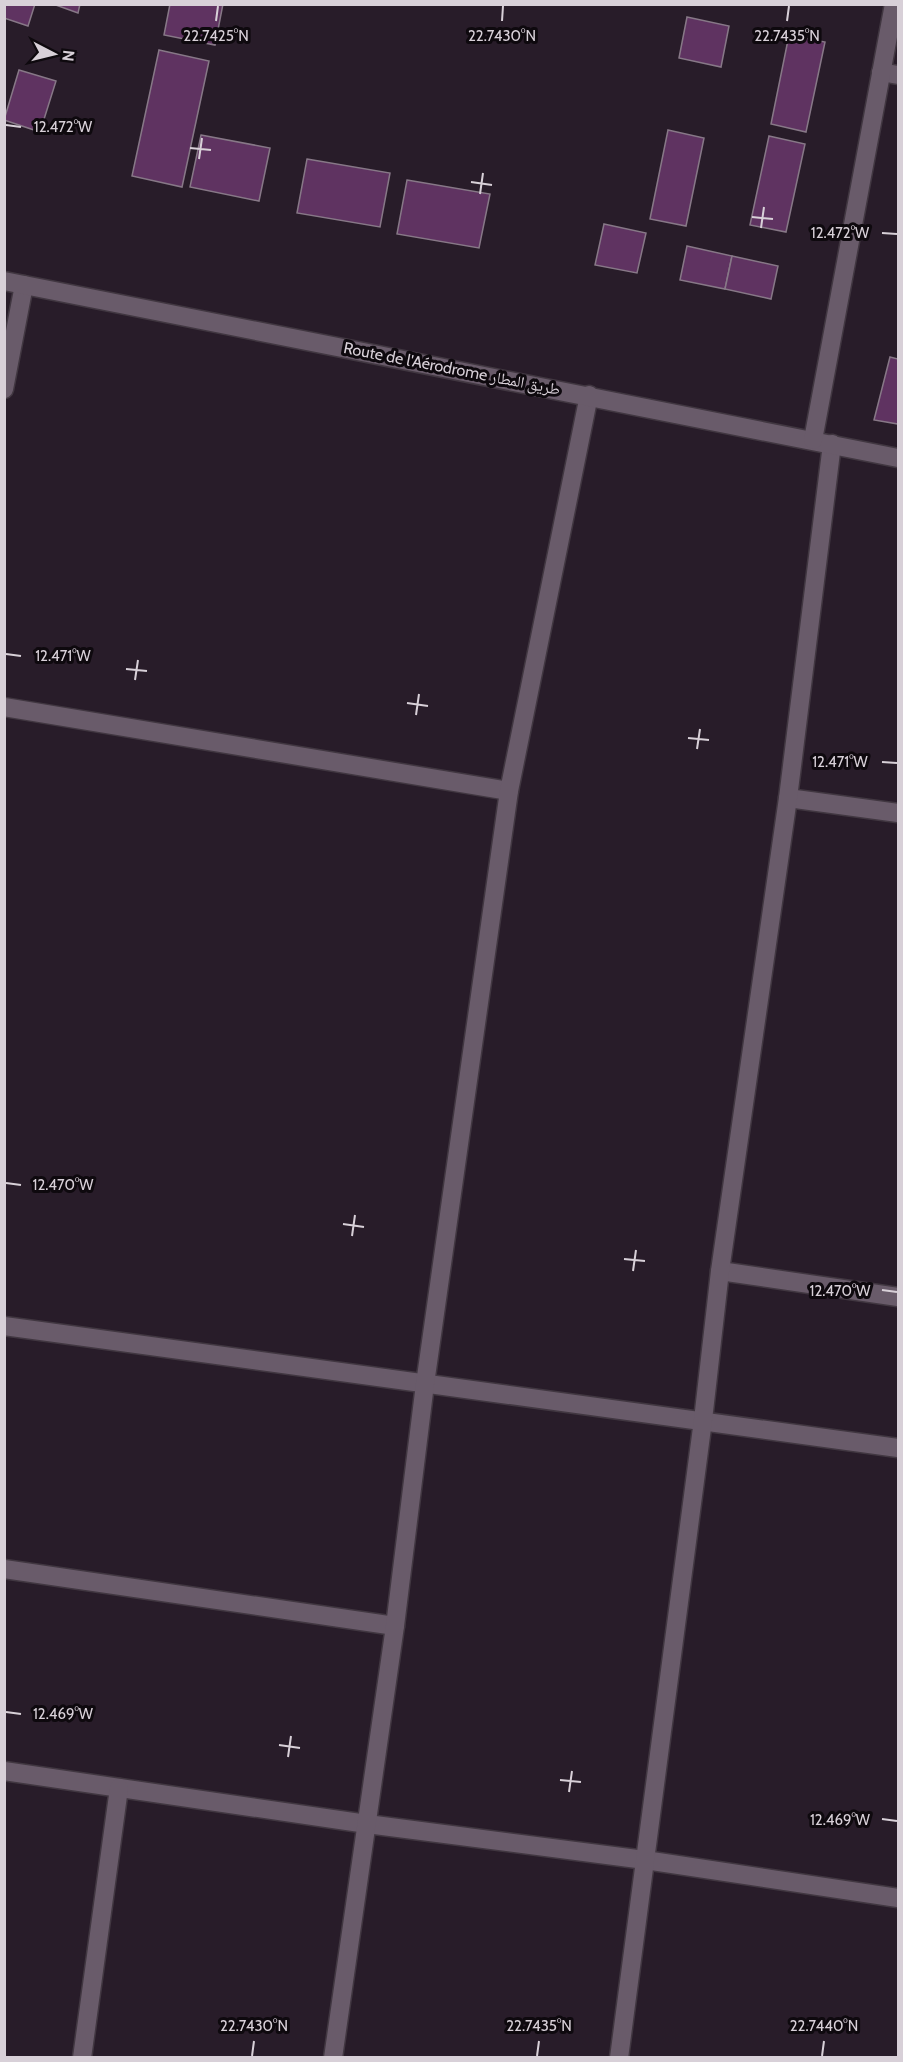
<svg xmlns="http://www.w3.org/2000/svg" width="903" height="2062" font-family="Cabin,'Noto Naskh Arabic',sans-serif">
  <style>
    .building { fill: #5f3361; stroke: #877887; stroke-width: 1.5 }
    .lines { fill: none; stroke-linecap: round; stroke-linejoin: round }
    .street-casing { stroke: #413741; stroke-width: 21 }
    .secondary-casing { stroke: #413741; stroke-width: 21 }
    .street { stroke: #695b6a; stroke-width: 18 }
    .secondary { stroke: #695b6a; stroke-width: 18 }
    .ticks { fill: none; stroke: #d8d0d8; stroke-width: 2 }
    .labels { text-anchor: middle; stroke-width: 6; stroke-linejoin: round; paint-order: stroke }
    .street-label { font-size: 16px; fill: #d8d0d8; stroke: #0e090e }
    .ticks-label { font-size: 15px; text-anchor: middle; fill: #d8d0d8; stroke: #0e090e; stroke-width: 6; stroke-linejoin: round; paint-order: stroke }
  </style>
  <rect width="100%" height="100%" fill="#281c29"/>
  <g class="building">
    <polygon points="4,4 35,4 28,26 4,18"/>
    <polygon points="53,4 80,4 78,13"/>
    <polygon points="170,4 223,4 215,45 164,35"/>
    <polygon points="687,17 729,26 721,67 679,58"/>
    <polygon points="789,35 825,42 806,132 771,124"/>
    <polygon points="159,50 209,61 182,187 132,176"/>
    <polygon points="19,70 56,81 40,132 4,120"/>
    <polygon points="668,130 704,138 686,226 650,219"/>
    <polygon points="201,135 270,148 259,201 190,187"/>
    <polygon points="769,136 805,144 786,232 750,225"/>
    <polygon points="307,159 390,173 380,227 297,213"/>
    <polygon points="407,180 490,194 479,248 397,234"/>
    <polygon points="604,224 646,233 637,273 595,265"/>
    <polygon points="687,246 732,256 725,289 680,280"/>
    <polygon points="732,256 778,266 771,299 725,289"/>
    <polygon points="890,357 898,359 898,424 874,420"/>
  </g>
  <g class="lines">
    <g class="street-casing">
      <g id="street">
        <polyline points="881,72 898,75"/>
        <polyline points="4,389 24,285"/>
        <polyline points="4,707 509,791"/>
        <polyline points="788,798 898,813"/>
        <polyline points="720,1271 898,1297"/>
        <polyline points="4,1326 898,1448"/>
        <polyline points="4,1569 395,1626"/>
        <polyline points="4,1771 367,1824 645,1860 898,1898"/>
        <polyline points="82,2058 119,1788"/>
        <polyline points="333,2058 395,1626 425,1384 509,791 589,395"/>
        <polyline points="619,2058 703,1420 720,1271 788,798 832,444"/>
      </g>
    </g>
    <g class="secondary-casing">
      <g id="secondary">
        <polyline points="4,281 898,458"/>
        <polyline points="813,440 894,4"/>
      </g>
    </g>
    <use href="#street" class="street"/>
    <use href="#secondary" class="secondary"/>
  </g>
  <path class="ticks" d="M216,21L218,6M502,21L503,6M787,21L789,6M6,125L21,127M190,148L211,150M199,159L202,138M471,182L492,185M480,194L483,173M752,217L773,219M761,228L764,207M882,233L897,234M6,654L21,656M126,669L147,671M135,680L138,660M407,703L428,706M416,715L419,694M688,738L709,740M697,749L700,729M882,762L897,763M6,1183L21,1185M343,1224L364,1227M352,1236L355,1215M624,1259L645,1261M633,1271L636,1250M882,1290L897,1292M6,1712L21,1714M279,1745L300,1748M288,1757L291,1736M560,1780L581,1782M569,1792L572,1771M882,1819L897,1821M252,2056L254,2041M537,2056L539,2041M822,2056L824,2041"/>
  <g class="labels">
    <g class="street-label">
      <text transform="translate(452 368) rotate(11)" y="6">Route de l'Aérodrome طريق المطار</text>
    </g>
  </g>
  <g class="ticks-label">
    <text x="216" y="41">22.7425°N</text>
    <text x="502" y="41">22.7430°N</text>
    <text x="787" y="41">22.7435°N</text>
    <text x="63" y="132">12.472°W</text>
    <text x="840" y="238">12.472°W</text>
    <text x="63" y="661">12.471°W</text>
    <text x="840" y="767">12.471°W</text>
    <text x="63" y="1190">12.470°W</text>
    <text x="840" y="1296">12.470°W</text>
    <text x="63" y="1719">12.469°W</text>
    <text x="840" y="1825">12.469°W</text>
    <text x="254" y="2031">22.7430°N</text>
    <text x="539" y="2031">22.7435°N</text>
    <text x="824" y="2031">22.7440°N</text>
  </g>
  <rect width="903" height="2062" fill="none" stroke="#d8d0d8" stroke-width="12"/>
  <g transform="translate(54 54) rotate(97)" stroke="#0e090e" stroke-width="4.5" paint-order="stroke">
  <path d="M0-4.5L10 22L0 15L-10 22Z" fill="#d8d0d8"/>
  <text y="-9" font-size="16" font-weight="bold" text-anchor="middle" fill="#d8d0d8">N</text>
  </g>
</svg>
